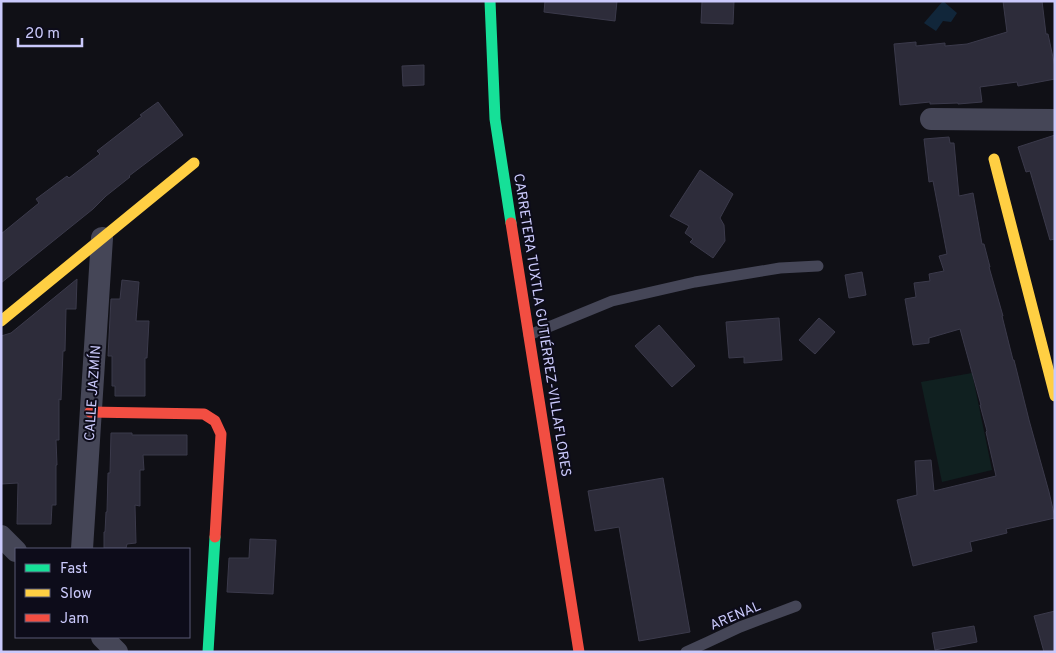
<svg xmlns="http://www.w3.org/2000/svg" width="1056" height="653" font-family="Overpass,sans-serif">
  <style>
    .green { fill: #102020 }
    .water { fill: #11263a }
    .building { fill: #2d2c3a; stroke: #3b3a4b }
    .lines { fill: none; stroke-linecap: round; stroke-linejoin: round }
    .lane { stroke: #454657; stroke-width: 11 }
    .street { stroke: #454657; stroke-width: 22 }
    .fast { stroke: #16e098; stroke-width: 11 }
    .slow { stroke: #ffcf43; stroke-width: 11 }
    .jam { stroke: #f24e42; stroke-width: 11 }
    .labels { text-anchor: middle; stroke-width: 4; stroke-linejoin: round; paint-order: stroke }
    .street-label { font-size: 14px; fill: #cac9fb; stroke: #0d0c1a }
  </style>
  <rect width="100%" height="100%" fill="#101016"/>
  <polygon class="green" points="972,373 992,470 942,482 921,382"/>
  <polygon class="water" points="943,1 957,13 951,22 943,21 936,31 924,23"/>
  <g class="building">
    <polygon points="545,1 617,1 615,21 544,12"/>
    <polygon points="702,1 734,1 733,24 701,23"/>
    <polygon points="1003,1 1042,1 1046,34 1048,34 1055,67 1055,79 1018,86 1017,82 980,87 982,102 958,104 958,103 930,104 930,102 900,105 894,44 916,42 916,46 945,43 945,46 967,44 1007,32"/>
    <polygon points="424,65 424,85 403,86 402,66"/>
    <polygon points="158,102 183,135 129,176 130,177 106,196 93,209 1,283 1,234 39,203 36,199 67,176 69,178 100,154 97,151 142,116 140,115"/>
    <polygon points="1055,135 1055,239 1050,240 1030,171 1026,172 1018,147"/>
    <polygon points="949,137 950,143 954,143 959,196 973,193 982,244 984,244 990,267 989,267 1003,316 1002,316 1013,360 1014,360 1029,420 1049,492 1055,518 1006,529 1007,533 970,542 972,551 913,566 897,500 917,495 915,461 931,460 934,491 996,476 986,432 987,431 980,405 981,405 960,329 929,338 929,343 913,345 905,299 916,297 914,283 930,281 929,274 944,271 939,256 947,254 933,181 929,182 924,139"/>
    <polygon points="700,170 733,194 720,218 724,225 725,241 713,258 690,242 693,239 685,233 689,226 670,216"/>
    <polygon points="862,272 866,295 849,298 845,275"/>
    <polygon points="77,279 76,309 66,309 65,351 63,351 61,400 59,399 59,440 56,440 57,465 56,465 56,505 52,505 51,524 17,524 18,483 1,484 1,336 11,333"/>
    <polygon points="122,280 139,282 136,321 149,321 147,358 145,358 145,396 115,396 115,386 112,386 112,356 108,356 111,299 120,299"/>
    <polygon points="779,318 782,360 744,363 744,357 729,358 726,322"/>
    <polygon points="819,318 835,332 815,354 799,340"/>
    <polygon points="659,325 695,366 672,387 635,346"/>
    <polygon points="111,433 132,433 132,435 187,435 187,455 143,455 144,470 140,470 140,506 135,505 136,543 127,544 126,548 104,548 104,532 105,532 106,512 107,512 108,473 110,473"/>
    <polygon points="663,478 690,632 639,641 619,527 595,531 588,491"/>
    <polygon points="250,539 276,540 273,594 227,592 229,558 249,558"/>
    <polygon points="1055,611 1055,652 1044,652 1034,616"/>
    <polygon points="974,626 977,642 935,650 932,633"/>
  </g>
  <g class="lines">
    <g class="lane">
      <polyline points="529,335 612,301 695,282 780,268 818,266"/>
      <polyline points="686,652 708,642 740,627 796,606"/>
    </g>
    <g class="street">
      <polyline points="931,119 1055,120"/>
      <polyline points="1,536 16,551"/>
      <polyline points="82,549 102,238"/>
      <polyline points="102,637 117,652"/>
    </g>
    <g class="fast">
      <polyline points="490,1 495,119 511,223"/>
      <polyline points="208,652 215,537"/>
    </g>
    <g class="slow">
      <polyline points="994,159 1055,396"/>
      <polyline points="1,321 194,163"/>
    </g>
    <g class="jam">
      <polyline points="511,223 579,652"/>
      <polyline points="90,412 204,414 215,421 221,434 215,537"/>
    </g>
  </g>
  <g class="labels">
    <g class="street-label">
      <text transform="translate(543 325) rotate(81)" y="5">CARRETERA TUXTLA GUTIÉRREZ-VILLAFLORES</text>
      <text transform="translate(92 393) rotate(-86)" y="5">CALLE JAZMÍN</text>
      <text transform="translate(735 615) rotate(-23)" y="5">ARENAL</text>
    </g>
  </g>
  <rect width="1056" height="653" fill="none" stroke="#cac9fb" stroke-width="5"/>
  <rect x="15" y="548" width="175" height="90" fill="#0d0c1a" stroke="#595874"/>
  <rect x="25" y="564" width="25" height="8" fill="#16e098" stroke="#595874"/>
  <text x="60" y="573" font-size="15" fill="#cac9fb">Fast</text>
  <rect x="25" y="589" width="25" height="8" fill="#ffcf43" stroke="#595874"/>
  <text x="60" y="598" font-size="15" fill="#cac9fb">Slow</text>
  <rect x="25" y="614" width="25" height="8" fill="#f24e42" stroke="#595874"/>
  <text x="60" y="623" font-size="15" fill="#cac9fb">Jam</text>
  <path d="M18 38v8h64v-8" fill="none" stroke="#cac9fb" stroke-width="2.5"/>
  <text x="25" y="38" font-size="15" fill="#cac9fb" stroke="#0d0c1a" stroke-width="4" paint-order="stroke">20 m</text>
</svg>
